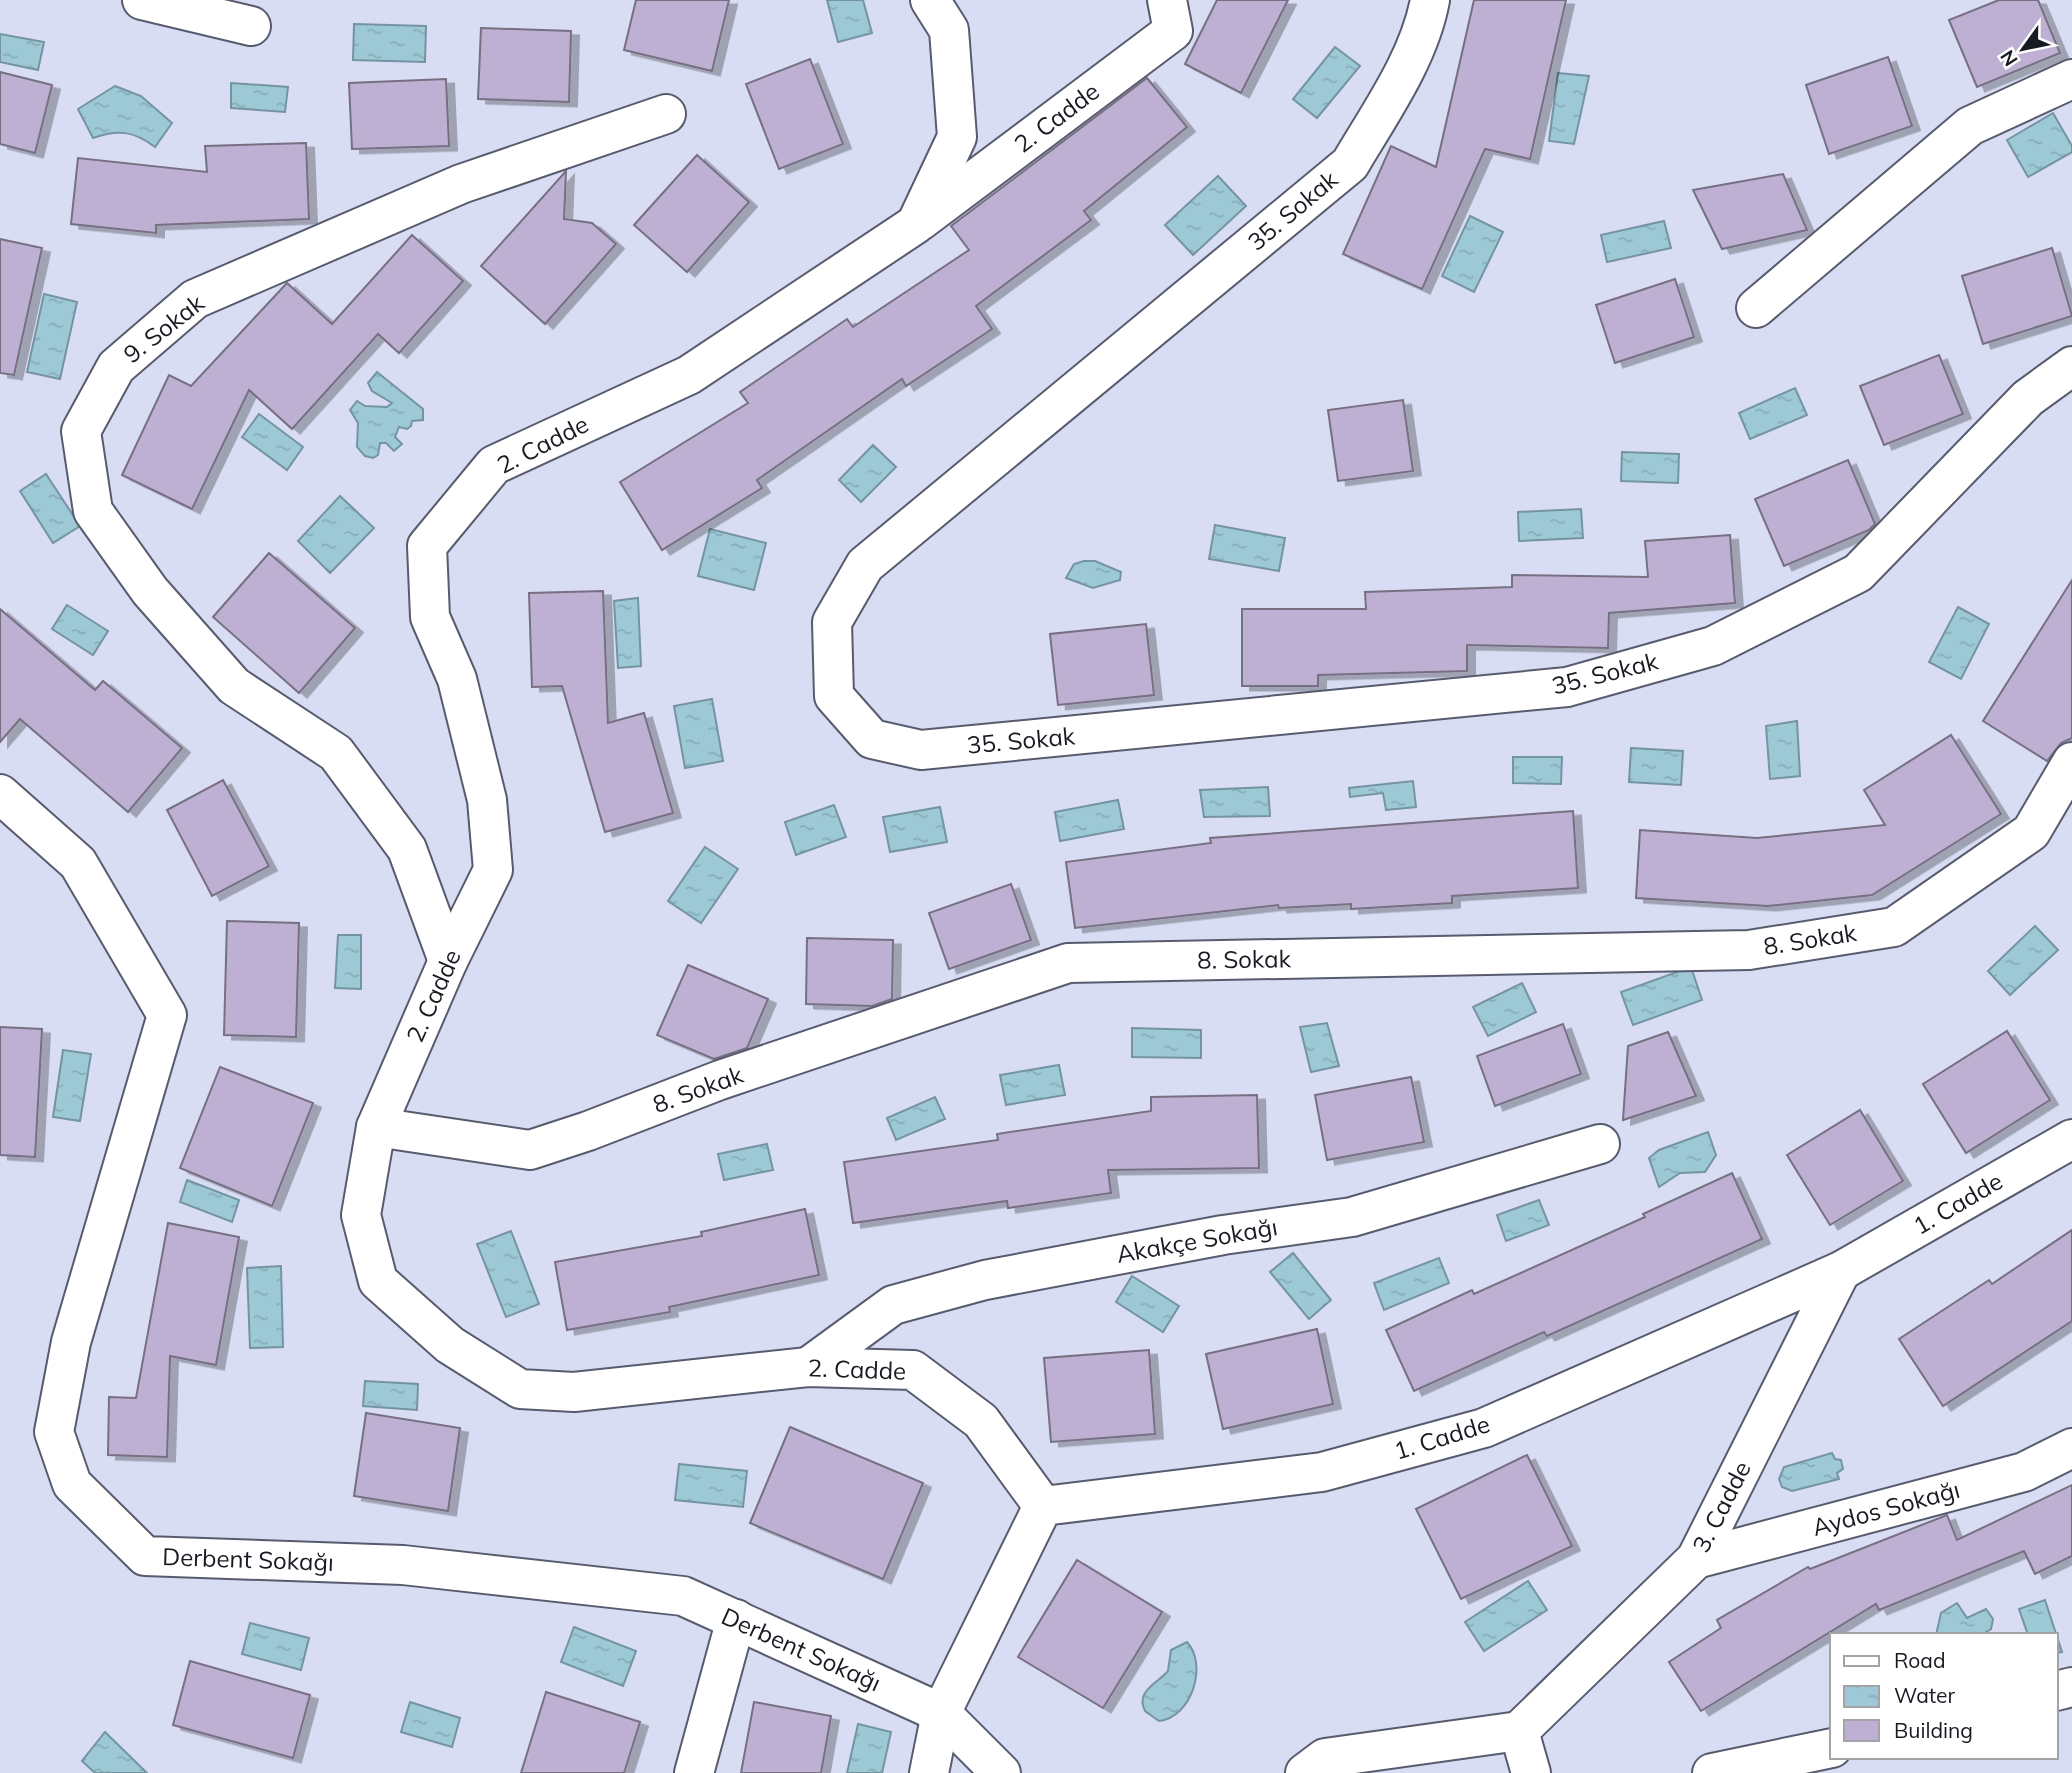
<svg xmlns="http://www.w3.org/2000/svg" width="2072" height="1773" font-family="Mulish,sans-serif">
  <style>
    .water { fill: url(#water-ripples); stroke: #7594a1; stroke-width: 2 }
    .building { fill: #beb0d3; stroke: #776f82; stroke-width: 2; filter: url(#shadow) }
    .lines { fill: none; stroke-linecap: round; stroke-linejoin: round }
    .minor-casing { stroke: #575b6d; stroke-width: 42 }
    .minor { stroke: #fff; stroke-width: 38 }
    .labels { text-anchor: middle; stroke-width: 5; stroke-linejoin: round; paint-order: stroke }
    .street-label { font-size: 24px; fill: #181a22; stroke: #fff }
  </style>
  <defs>
    <pattern id="water-ripples" width="26" height="14" patternUnits="userSpaceOnUse" patternTransform="scale(1.75)"><rect width="26" height="14" fill="#9dc9d7"/><path d="M2 4q2-2 4 0t4 0M15 11q2-2 4 0t4 0" fill="none" stroke="#86acb8"/></pattern>
    <filter id="shadow"><feDropShadow dx="8" dy="4.5" stdDeviation="0" flood-color="#0004"/></filter>
  </defs>
  <rect width="100%" height="100%" fill="#d8ddf3"/>
  <g class="water">
    <polygon points="827,0 863,0 872,33 838,42"/>
    <polygon points="354,24 426,26 425,62 353,60"/>
    <polygon points="0,34 44,42 38,70 0,62"/>
    <polygon points="1335,47 1360,66 1317,118 1293,99"/>
    <polygon points="1558,73 1589,76 1574,144 1549,141"/>
    <polygon points="231,83 288,87 285,112 231,108"/>
    <path d="M115,86L141,96L172,123L155,147C134,131 118,129 93,138L78,109Z"/>
    <polygon points="2053,113 2072,146 2072,152 2028,177 2007,140"/>
    <polygon points="1218,176 1246,206 1193,255 1165,225"/>
    <polygon points="1470,216 1503,232 1474,292 1442,276"/>
    <polygon points="1664,221 1671,248 1607,262 1601,235"/>
    <polygon points="44,294 77,302 60,379 27,372"/>
    <polygon points="377,372 423,409 423,420 412,421 411,426 407,429 399,427 395,437 402,444 394,451 386,443 380,443 378,455 373,458 365,456 357,447 358,423 350,410 357,401 365,406 387,407 392,403 372,391 368,383"/>
    <polygon points="1795,388 1807,415 1750,439 1739,413"/>
    <polygon points="259,414 303,447 287,470 242,437"/>
    <polygon points="873,445 896,467 861,502 839,480"/>
    <polygon points="1622,452 1679,454 1678,483 1621,481"/>
    <polygon points="46,474 80,526 53,543 20,491"/>
    <polygon points="340,496 374,528 330,573 298,541"/>
    <polygon points="1581,509 1583,538 1519,541 1518,512"/>
    <polygon points="1215,525 1285,538 1279,571 1209,559"/>
    <polygon points="710,529 766,543 754,590 698,576"/>
    <polygon points="1084,561 1095,561 1121,572 1120,580 1093,588 1066,578 1074,564"/>
    <polygon points="638,598 641,666 618,668 614,601"/>
    <polygon points="67,605 108,631 93,655 52,629"/>
    <polygon points="1958,607 1989,624 1961,679 1929,662"/>
    <polygon points="712,699 723,761 685,768 674,706"/>
    <polygon points="1797,721 1800,776 1770,779 1766,726"/>
    <polygon points="1631,748 1683,751 1681,785 1629,782"/>
    <polygon points="1513,757 1562,757 1561,784 1513,783"/>
    <polygon points="1413,781 1416,807 1386,810 1383,793 1350,797 1349,788"/>
    <polygon points="1268,787 1270,816 1204,817 1200,790"/>
    <polygon points="1118,800 1124,829 1060,841 1055,812"/>
    <polygon points="834,805 846,837 796,855 785,822"/>
    <polygon points="940,807 947,842 890,852 883,817"/>
    <polygon points="705,847 738,869 701,923 668,901"/>
    <polygon points="2035,926 2058,950 2010,995 1988,971"/>
    <polygon points="338,935 361,935 361,989 335,988"/>
    <polygon points="1691,967 1702,1000 1633,1025 1621,992"/>
    <polygon points="1522,983 1536,1012 1488,1036 1473,1007"/>
    <polygon points="1327,1023 1339,1066 1311,1072 1300,1027"/>
    <polygon points="1132,1028 1201,1030 1201,1058 1132,1057"/>
    <polygon points="63,1050 91,1054 80,1121 53,1117"/>
    <polygon points="1059,1065 1065,1095 1006,1105 1000,1075"/>
    <polygon points="935,1097 945,1119 896,1140 887,1118"/>
    <polygon points="1708,1132 1716,1155 1705,1172 1680,1173 1659,1187 1649,1158 1659,1150"/>
    <polygon points="767,1144 773,1170 724,1180 718,1154"/>
    <polygon points="187,1180 239,1200 232,1222 180,1202"/>
    <polygon points="1539,1200 1549,1225 1506,1241 1497,1215"/>
    <polygon points="511,1231 539,1304 506,1317 477,1244"/>
    <polygon points="1293,1253 1331,1300 1309,1319 1270,1272"/>
    <polygon points="1439,1258 1449,1283 1384,1310 1374,1283"/>
    <polygon points="281,1266 283,1347 250,1348 247,1268"/>
    <polygon points="1132,1276 1179,1306 1163,1332 1116,1302"/>
    <polygon points="365,1381 418,1384 417,1410 363,1406"/>
    <polygon points="1832,1453 1835,1459 1841,1460 1843,1469 1837,1473 1839,1479 1792,1491 1782,1487 1779,1479 1784,1467"/>
    <polygon points="679,1464 747,1471 743,1507 675,1500"/>
    <polygon points="1528,1581 1547,1610 1484,1651 1465,1622"/>
    <polygon points="2045,1600 2062,1652 2056,1653 2056,1635 2028,1635 2019,1609"/>
    <polygon points="1957,1603 1967,1618 1986,1609 1993,1619 1991,1629 1981,1635 1936,1635 1941,1613"/>
    <polygon points="250,1623 309,1638 301,1670 242,1654"/>
    <polygon points="574,1627 636,1651 623,1686 561,1662"/>
    <path d="M1187,1642C1208,1665 1192,1717 1159,1721L1145,1711C1135,1691 1157,1684 1168,1671L1171,1650Z"/>
    <polygon points="410,1702 460,1718 452,1747 401,1732"/>
    <polygon points="858,1724 891,1732 882,1773 847,1773"/>
    <polygon points="105,1732 147,1773 95,1773 82,1761"/>
  </g>
  <g class="building">
    <polygon points="636,0 729,0 712,71 624,50"/>
    <polygon points="1217,0 1288,0 1241,93 1185,64"/>
    <polygon points="1474,0 1566,0 1530,159 1485,149 1422,289 1343,254 1391,146 1436,167"/>
    <polygon points="1999,0 2038,0 2060,53 1977,87 1949,20"/>
    <polygon points="481,28 571,31 569,102 478,99"/>
    <polygon points="1888,57 1912,126 1829,154 1806,85"/>
    <polygon points="810,59 843,144 779,169 746,84"/>
    <polygon points="0,72 52,85 35,153 0,144"/>
    <polygon points="1147,78 1187,127 1084,211 1091,220 976,306 992,329 906,386 902,379 757,480 762,488 662,550 620,482 748,403 740,392 847,319 853,327 969,250 951,226"/>
    <polygon points="446,79 449,146 352,149 349,83"/>
    <polygon points="306,143 309,219 156,225 156,233 71,224 78,158 207,172 205,146"/>
    <polygon points="697,155 749,202 687,272 634,225"/>
    <polygon points="566,171 564,219 592,223 616,244 545,324 481,266"/>
    <polygon points="1783,174 1807,230 1722,249 1693,190"/>
    <polygon points="412,235 463,281 399,353 378,334 292,429 249,390 192,509 122,475 169,375 191,386 287,283 332,324"/>
    <polygon points="0,239 42,248 14,375 0,373"/>
    <polygon points="2052,248 2072,316 1983,344 1962,276"/>
    <polygon points="1675,279 1694,337 1615,363 1596,305"/>
    <polygon points="1939,355 1963,414 1884,445 1860,386"/>
    <polygon points="1403,400 1413,471 1338,481 1328,410"/>
    <polygon points="1848,460 1875,524 1869,530 1784,566 1755,499"/>
    <polygon points="1730,535 1735,603 1609,613 1608,648 1467,645 1467,671 1318,675 1318,686 1242,686 1242,609 1366,609 1365,592 1512,587 1512,575 1648,577 1645,541"/>
    <polygon points="269,553 355,628 299,693 213,617"/>
    <polygon points="2072,580 2072,738 2061,743 2047,761 1983,721"/>
    <polygon points="603,591 608,723 644,713 673,813 605,832 562,686 532,687 529,593"/>
    <polygon points="0,609 95,690 103,681 182,748 128,812 20,719 0,742"/>
    <polygon points="1146,624 1154,695 1058,705 1050,634"/>
    <polygon points="1951,735 2001,814 1872,895 1768,906 1636,898 1640,830 1757,838 1885,825 1864,790"/>
    <polygon points="223,780 269,866 212,896 167,810"/>
    <polygon points="1573,811 1578,888 1452,896 1452,903 1351,909 1351,904 1279,908 1278,905 1075,928 1066,862 1211,843 1210,838"/>
    <polygon points="1011,884 1031,940 949,969 929,913"/>
    <polygon points="227,921 299,923 296,1037 224,1035"/>
    <polygon points="807,938 893,940 892,999 872,1006 806,1004"/>
    <polygon points="688,965 768,999 747,1048 714,1059 657,1035"/>
    <polygon points="1563,1024 1581,1074 1495,1106 1477,1056"/>
    <polygon points="0,1027 42,1029 35,1157 0,1155"/>
    <polygon points="2007,1031 2050,1100 1966,1153 1923,1084"/>
    <polygon points="1668,1032 1696,1096 1623,1120 1628,1046"/>
    <polygon points="220,1067 313,1103 272,1206 180,1168"/>
    <polygon points="1411,1077 1424,1142 1327,1160 1315,1095"/>
    <polygon points="1257,1095 1259,1168 1108,1170 1111,1193 1008,1208 1007,1201 853,1223 844,1162 998,1140 997,1134 1151,1111 1151,1097"/>
    <polygon points="1860,1110 1903,1181 1830,1225 1787,1155"/>
    <polygon points="1732,1173 1762,1239 1547,1336 1544,1332 1414,1391 1386,1330 1472,1290 1474,1294 1645,1217 1643,1214"/>
    <polygon points="805,1209 819,1275 669,1307 670,1312 567,1330 555,1262 702,1236 701,1232"/>
    <polygon points="168,1223 239,1237 216,1365 170,1356 167,1457 108,1455 109,1397 136,1398"/>
    <polygon points="2072,1230 2072,1321 1943,1406 1899,1339 1989,1280 1992,1284"/>
    <polygon points="1317,1329 1333,1404 1223,1429 1206,1354"/>
    <polygon points="1149,1350 1155,1434 1051,1442 1044,1358"/>
    <polygon points="366,1413 460,1428 448,1511 354,1496"/>
    <polygon points="790,1427 923,1483 883,1579 750,1523"/>
    <polygon points="1527,1455 1572,1546 1461,1599 1416,1509"/>
    <polygon points="2072,1485 2072,1556 2035,1574 2024,1551 1879,1610 1876,1604 1701,1711 1669,1662 1721,1628 1717,1620 1808,1567 1810,1569 1947,1515 1957,1540"/>
    <polygon points="1077,1560 1162,1612 1103,1708 1018,1657"/>
    <polygon points="190,1661 310,1695 293,1758 173,1725"/>
    <polygon points="546,1692 640,1722 624,1773 521,1773"/>
    <polygon points="754,1702 831,1716 821,1773 741,1773"/>
  </g>
  <g class="lines">
    <g class="minor-casing">
      <g id="minor">
        <polyline points="142,0 251,26"/>
        <polyline points="930,0 949,30 957,137 916,224 689,375 494,465 427,546 430,617 457,679 487,800 493,870 448,961 376,1127 361,1215 378,1281 450,1345 520,1389 574,1392 808,1367 913,1370 981,1421 1043,1506"/>
        <path d="M1430,0C1419,59 1380,113 1350,164L865,565L832,622L834,696L872,739L921,750L1567,687L1713,646L1858,573L2028,398L2072,366"/>
        <polyline points="920,221 1173,31 1167,0"/>
        <polyline points="1756,308 1970,126 2072,79"/>
        <polyline points="0,794 78,863 167,1015 71,1342 54,1432 72,1484 145,1556 403,1565 683,1596 941,1713 1001,1773"/>
        <polyline points="448,961 407,849 336,753 234,686 150,591 93,511 81,431 116,367 195,299 461,184 666,114"/>
        <polyline points="376,1127 530,1150 588,1131 720,1080 1068,963 1749,950 1894,927 2031,832 2072,762"/>
        <polyline points="808,1367 893,1305 985,1280 1223,1235 1352,1217 1600,1144"/>
        <polyline points="1696,1559 2024,1472 2072,1448"/>
        <polyline points="2056,1691 2072,1687"/>
        <polyline points="694,1773 736,1619"/>
        <polyline points="929,1773 941,1713 1043,1506 1322,1472 1484,1428 1841,1271 2072,1139"/>
        <polyline points="1305,1773 1325,1758 1519,1731"/>
        <polyline points="1531,1773 1519,1731 1696,1559 1841,1271"/>
        <polyline points="1712,1773 1832,1748"/>
      </g>
    </g>
    <use href="#minor" class="minor"/>
  </g>
  <g class="labels">
    <g class="street-label">
      <text transform="translate(1057 118) rotate(-37)" y="8">2. Cadde</text>
      <text transform="translate(1293 211) rotate(-40)" y="8">35. Sokak</text>
      <text transform="translate(164 329) rotate(-38)" y="8">9. Sokak</text>
      <text transform="translate(543 445) rotate(-27)" y="8">2. Cadde</text>
      <text transform="translate(1605 674) rotate(-14)" y="8">35. Sokak</text>
      <text transform="translate(1021 741) rotate(-5)" y="8">35. Sokak</text>
      <text transform="translate(1810 940) rotate(-9)" y="8">8. Sokak</text>
      <text transform="translate(1244 960) rotate(-1)" y="8">8. Sokak</text>
      <text transform="translate(434 996) rotate(-66)" y="8">2. Cadde</text>
      <text transform="translate(698 1090) rotate(-20)" y="8">8. Sokak</text>
      <text transform="translate(1958 1204) rotate(-30)" y="8">1. Cadde</text>
      <text transform="translate(1197 1241) rotate(-10)" y="8">Akakçe Sokağı</text>
      <text transform="translate(857 1370) rotate(2)" y="8">2. Cadde</text>
      <text transform="translate(1442 1438) rotate(-17)" y="8">1. Cadde</text>
      <text transform="translate(1722 1507) rotate(-63)" y="8">3. Cadde</text>
      <text transform="translate(1886 1509) rotate(-15)" y="8">Aydos Sokağı</text>
      <text transform="translate(248 1560) rotate(2)" y="8">Derbent Sokağı</text>
      <text transform="translate(801 1650) rotate(24)" y="8">Derbent Sokağı</text>
    </g>
  </g>
  <rect x="1830" y="1633" width="228" height="126" fill="#ffffff" stroke="#a3a3a7" stroke-width="2"/>
  <rect x="1844" y="1656" width="35" height="10" fill="#ffffff" stroke="#a3a3a7" stroke-width="2"/>
  <text x="1894" y="1668" font-size="21" fill="#181a22">Road</text>
  <rect x="1844" y="1686" width="35" height="21" fill="url(#water-ripples)" stroke="#a3a3a7" stroke-width="2"/>
  <text x="1894" y="1703" font-size="21" fill="#181a22">Water</text>
  <rect x="1844" y="1720" width="35" height="21" fill="#beb0d3" stroke="#a3a3a7" stroke-width="2"/>
  <text x="1894" y="1738" font-size="21" fill="#181a22">Building</text>
  <g transform="translate(2023 49) rotate(237)" stroke="#ffffff" stroke-width="5" paint-order="stroke">
  <path d="M0-5L12 26L0 18L-12 26Z" fill="#181a22"/>
  <text y="-10" font-size="19" font-weight="bold" text-anchor="middle" fill="#181a22">N</text>
  </g>
</svg>
